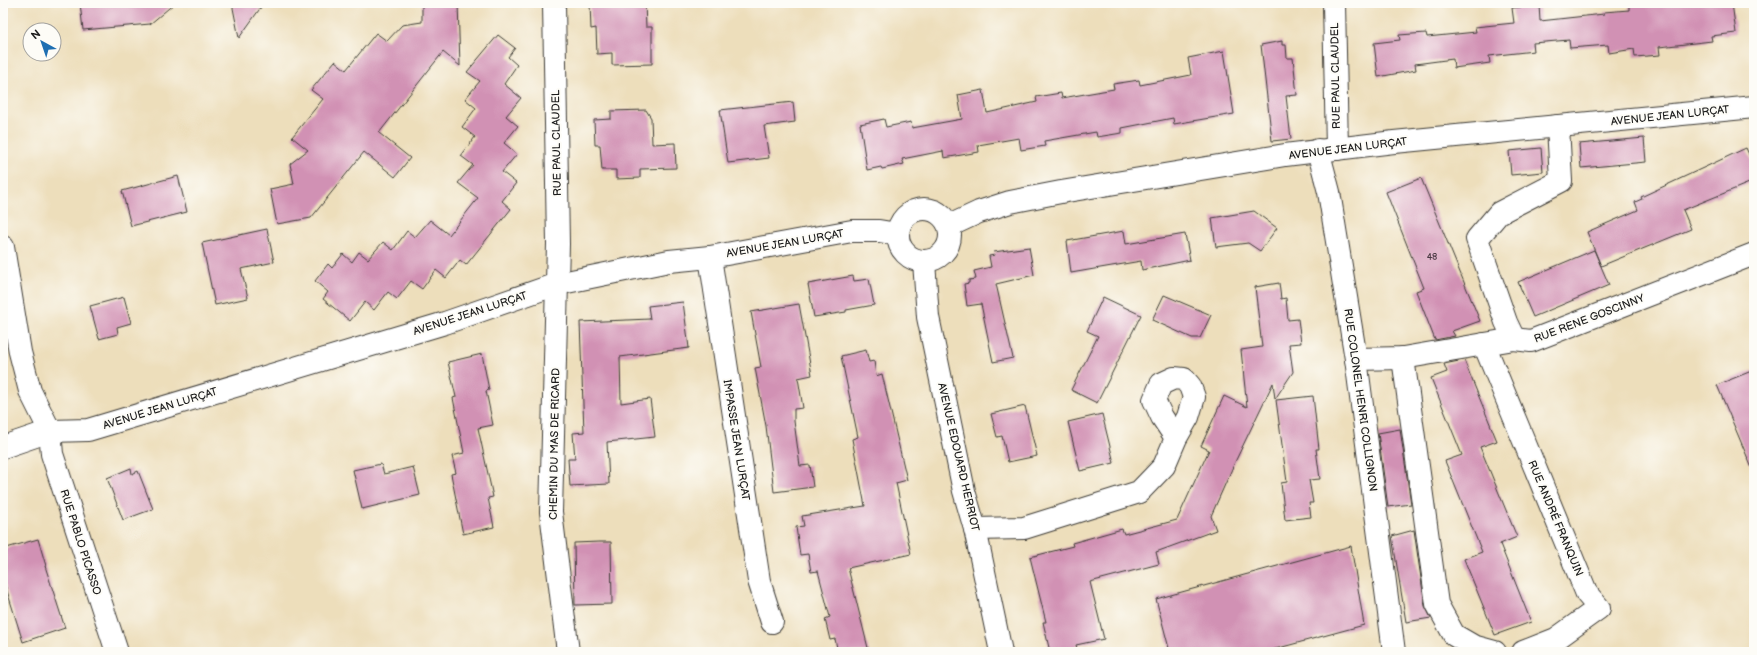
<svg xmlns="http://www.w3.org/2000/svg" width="1757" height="655" font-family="'Balsamiq Sans',sans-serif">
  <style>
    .building { fill: #d191b4 }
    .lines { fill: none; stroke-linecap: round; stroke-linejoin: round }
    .minor-casing { stroke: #3b3934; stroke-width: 24 }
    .minor { stroke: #fff; stroke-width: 22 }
    .labels { text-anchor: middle; stroke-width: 4; stroke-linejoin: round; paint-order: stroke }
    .number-label { font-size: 9px; fill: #493942 }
    .street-label { font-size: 11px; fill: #1c1c1c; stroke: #fdfcf7 }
  </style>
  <rect width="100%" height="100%" fill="#fdfcf7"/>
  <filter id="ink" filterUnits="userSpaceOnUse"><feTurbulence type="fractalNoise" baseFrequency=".025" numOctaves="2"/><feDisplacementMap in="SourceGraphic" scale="8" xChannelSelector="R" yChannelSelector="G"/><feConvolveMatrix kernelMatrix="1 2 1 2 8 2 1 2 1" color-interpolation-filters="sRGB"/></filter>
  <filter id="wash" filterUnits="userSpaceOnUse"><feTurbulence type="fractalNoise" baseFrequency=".012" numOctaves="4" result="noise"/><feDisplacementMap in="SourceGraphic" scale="16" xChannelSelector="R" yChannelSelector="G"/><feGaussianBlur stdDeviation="0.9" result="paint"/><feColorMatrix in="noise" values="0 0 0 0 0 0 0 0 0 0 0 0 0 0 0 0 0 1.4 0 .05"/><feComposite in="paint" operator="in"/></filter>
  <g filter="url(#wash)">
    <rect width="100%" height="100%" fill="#eddebb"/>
    <g id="blocks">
      <g class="building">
        <polygon points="80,3 175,3 150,24 83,30"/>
        <polygon points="232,3 264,3 239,38"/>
        <polygon points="422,3 458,3 460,66 443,52 379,133 410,158 395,177 364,152 311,218 277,224 270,189 294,184 290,164 308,150 292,137 323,99 311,90 335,61 346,70 376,33 387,41 402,25 422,22"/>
        <polygon points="645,3 646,27 652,27 652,64 612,65 612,53 597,54 596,28 591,29 590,4"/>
        <polygon points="1651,3 1654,3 1654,5 1690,3 1732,3 1736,33 1711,36 1712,41 1659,47 1660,55 1635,57 1634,49 1609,53 1608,45 1570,48 1569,40 1533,43 1534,51 1489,56 1490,63 1454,68 1453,59 1415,64 1416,70 1378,77 1374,43 1400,40 1399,35 1426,33 1427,37 1476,32 1475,27 1514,23 1512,8 1539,5 1540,21 1604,14 1604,12 1629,10 1629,5"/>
        <polygon points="498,35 515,48 508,57 517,65 504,84 521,98 506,116 518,126 504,143 517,154 502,172 516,183 502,201 511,209 466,265 460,260 446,278 436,270 422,289 411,281 397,299 388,292 374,310 365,302 350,321 323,299 328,292 315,281 328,264 332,268 343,254 352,262 359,252 368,259 383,242 393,250 407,231 415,237 430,220 449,235 478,198 458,183 473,165 461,156 475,137 462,127 476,108 465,99 480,81 467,72"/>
        <polygon points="1282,41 1282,45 1286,45 1287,58 1293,58 1297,95 1286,96 1291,139 1272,141 1261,45"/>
        <polygon points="1224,51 1234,114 1174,124 1173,118 1122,128 1122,133 1097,137 1096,132 1044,141 1045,146 1021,150 1019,138 978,145 979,152 944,158 943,151 902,159 904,164 882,169 881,167 867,170 860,124 884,119 886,127 911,122 912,128 962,119 958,95 983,90 987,113 1037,102 1036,97 1061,93 1062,98 1114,89 1113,84 1139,80 1140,85 1191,75 1188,58"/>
        <polygon points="793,102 795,122 764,126 769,158 728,163 720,110"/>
        <polygon points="646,110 651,118 652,144 675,143 676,168 640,169 640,178 616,179 616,170 602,170 600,145 595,145 594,120 611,119 611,111"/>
        <polygon points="1644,138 1646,162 1581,168 1579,144"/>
        <polygon points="1541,148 1543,172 1511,175 1509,151"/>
        <polygon points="1746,148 1754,165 1754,181 1683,210 1691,229 1601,266 1587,232 1638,210 1635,202 1642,199 1641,197"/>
        <polygon points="178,176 187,212 131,226 122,191"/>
        <polygon points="1421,178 1480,321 1452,331 1455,336 1435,340 1416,291 1424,288 1386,192"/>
        <polygon points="1254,211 1277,228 1260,251 1248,243 1216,247 1212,218"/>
        <polygon points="267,229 274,262 241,269 248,298 215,305 202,243"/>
        <polygon points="1124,231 1126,244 1185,234 1190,260 1142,270 1141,261 1071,273 1067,241"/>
        <polygon points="1029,247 1034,275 996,284 1013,358 993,362 981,304 967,306 964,284 969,283 969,280 976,279 974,271 991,267 989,256 995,255 994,252"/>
        <polygon points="1594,250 1609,285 1533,317 1518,282"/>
        <polygon points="853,276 854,281 869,279 874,305 846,310 846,312 814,317 808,284"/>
        <polygon points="1279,283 1281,299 1286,298 1288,320 1298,319 1301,343 1289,344 1293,372 1275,399 1273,383 1235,462 1211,516 1216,530 1156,552 1159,564 1090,582 1104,639 1076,645 1078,652 1050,652 1043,622 1046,622 1030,557 1073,546 1072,543 1122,529 1124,534 1177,520 1209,450 1201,446 1224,396 1247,407 1241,350 1262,347 1255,287"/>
        <polygon points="1164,295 1211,315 1200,338 1192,338 1152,320"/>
        <polygon points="124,297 131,323 117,327 118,334 99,339 90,306"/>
        <polygon points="1103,297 1141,315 1097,403 1071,390 1098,336 1087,331"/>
        <polygon points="683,302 689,348 620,357 621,403 650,399 655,437 607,442 609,484 570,486 568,459 575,459 573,433 584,432 580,322 650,319 648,306"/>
        <polygon points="799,304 812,375 798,378 803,408 794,409 794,421 800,466 810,465 813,487 774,492 766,426 755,368 761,367 751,312"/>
        <polygon points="866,350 869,362 874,361 876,376 882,374 907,480 896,483 911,554 848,568 869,652 838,652 835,639 830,640 825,619 830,617 818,571 811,572 808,554 800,555 796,527 804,526 802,516 865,506 852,439 858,437 841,356"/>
        <polygon points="482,354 489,390 486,391 493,425 478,428 493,497 488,498 494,527 463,534 451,474 456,473 452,456 464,453 453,398 456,397 448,362"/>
        <polygon points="1464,360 1497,441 1480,447 1517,537 1500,544 1531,622 1495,635 1464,559 1482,552 1445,461 1462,455 1431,378 1447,372 1444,364"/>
        <polygon points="1754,370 1754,473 1717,385"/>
        <polygon points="1313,396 1319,449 1316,449 1320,479 1309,480 1313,503 1309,503 1311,517 1285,520 1281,483 1287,482 1276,400"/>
        <polygon points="1025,406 1037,456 1008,462 1002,436 997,437 991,414"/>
        <polygon points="1102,414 1114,463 1080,471 1068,422"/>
        <polygon points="1400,429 1411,504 1388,507 1378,433"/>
        <polygon points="381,464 384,474 413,467 420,495 362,509 353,470"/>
        <polygon points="131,468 132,474 138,471 153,509 123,520 107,478"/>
        <polygon points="1414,530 1425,606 1431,618 1406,622 1392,536"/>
        <polygon points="38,539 46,566 45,566 65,628 23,642 3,578 3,549"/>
        <polygon points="599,542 611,542 612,604 575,605 574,543"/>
        <polygon points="1351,546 1364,625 1264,652 1170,652 1156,599"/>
      </g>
    </g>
  </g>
  <g filter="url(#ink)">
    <use href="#blocks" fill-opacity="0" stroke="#3b3934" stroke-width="1"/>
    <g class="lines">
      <g class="minor-casing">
        <g id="minor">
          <polyline points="554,3 558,244 551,512 568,652"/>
          <polyline points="1334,3 1337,149"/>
          <polyline points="1318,150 1329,192 1356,359 1394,652"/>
          <circle cx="924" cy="235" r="26"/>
          <polyline points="949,226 979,212 1010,202 1061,192 1285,155 1394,142 1754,107"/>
          <polyline points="3,247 20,352 30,391 50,431 52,454 117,652"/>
          <polyline points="710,257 759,581 772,622"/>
          <polyline points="924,262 928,317 964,491 975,529 1001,652"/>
          <polyline points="1514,339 1506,322 1477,239 1499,213 1561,181 1558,126"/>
          <polyline points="1484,344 1587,594 1599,608 1556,639 1523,652"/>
          <polyline points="1403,358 1437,604 1454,635 1473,646 1495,652"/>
          <polyline points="1356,359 1403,358 1514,339 1531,341 1754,254"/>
          <polyline points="3,447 50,431 88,430 445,323 557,284 669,261 710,257 852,231 879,231 897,234"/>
          <polyline points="975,529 1024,528 1139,492 1164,466 1176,438 1188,417 1194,397 1190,386 1184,379 1174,378 1161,384 1154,400 1162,417 1176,438"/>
        </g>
      </g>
      <use href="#minor" class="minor"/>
    </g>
  </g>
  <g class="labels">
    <g class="number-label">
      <text x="1432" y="260">48</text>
    </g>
    <g class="street-label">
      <text transform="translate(1335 76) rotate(-91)" y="4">RUE PAUL CLAUDEL</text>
      <text transform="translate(1670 115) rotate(-6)" y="4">AVENUE JEAN LURÇAT</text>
      <text transform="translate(556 143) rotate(-91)" y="4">RUE PAUL CLAUDEL</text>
      <text transform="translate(1348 148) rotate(-7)" y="4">AVENUE JEAN LURÇAT</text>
      <text transform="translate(785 243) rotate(-10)" y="4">AVENUE JEAN LURÇAT</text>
      <text transform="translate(470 313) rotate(-18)" y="4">AVENUE JEAN LURÇAT</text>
      <text transform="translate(1589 318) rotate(-21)" y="4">RUE RENE GOSCINNY</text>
      <text transform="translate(1361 400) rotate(82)" y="4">RUE COLONEL HENRI COLLIGNON</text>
      <text transform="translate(160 408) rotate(-17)" y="4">AVENUE JEAN LURÇAT</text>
      <text transform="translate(737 440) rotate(81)" y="4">IMPASSE JEAN LURÇAT</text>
      <text transform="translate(554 444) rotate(-89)" y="4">CHEMIN DU MAS DE RICARD</text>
      <text transform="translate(959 457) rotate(77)" y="4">AVENUE EDOUARD HERRIOT</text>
      <text transform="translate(1556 518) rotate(67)" y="4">RUE ANDRÉ FRANQUIN</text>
      <text transform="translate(81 542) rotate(72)" y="4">RUE PABLO PICASSO</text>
    </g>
  </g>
  <rect width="1757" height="655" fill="none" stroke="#fdfcf7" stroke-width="16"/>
  <g transform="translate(42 42) rotate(320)"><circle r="19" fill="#fdfcf7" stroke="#a3a29f"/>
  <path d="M0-3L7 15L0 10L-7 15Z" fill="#1f6fb2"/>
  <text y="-6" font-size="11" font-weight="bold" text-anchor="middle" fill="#1c1c1c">N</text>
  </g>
</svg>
